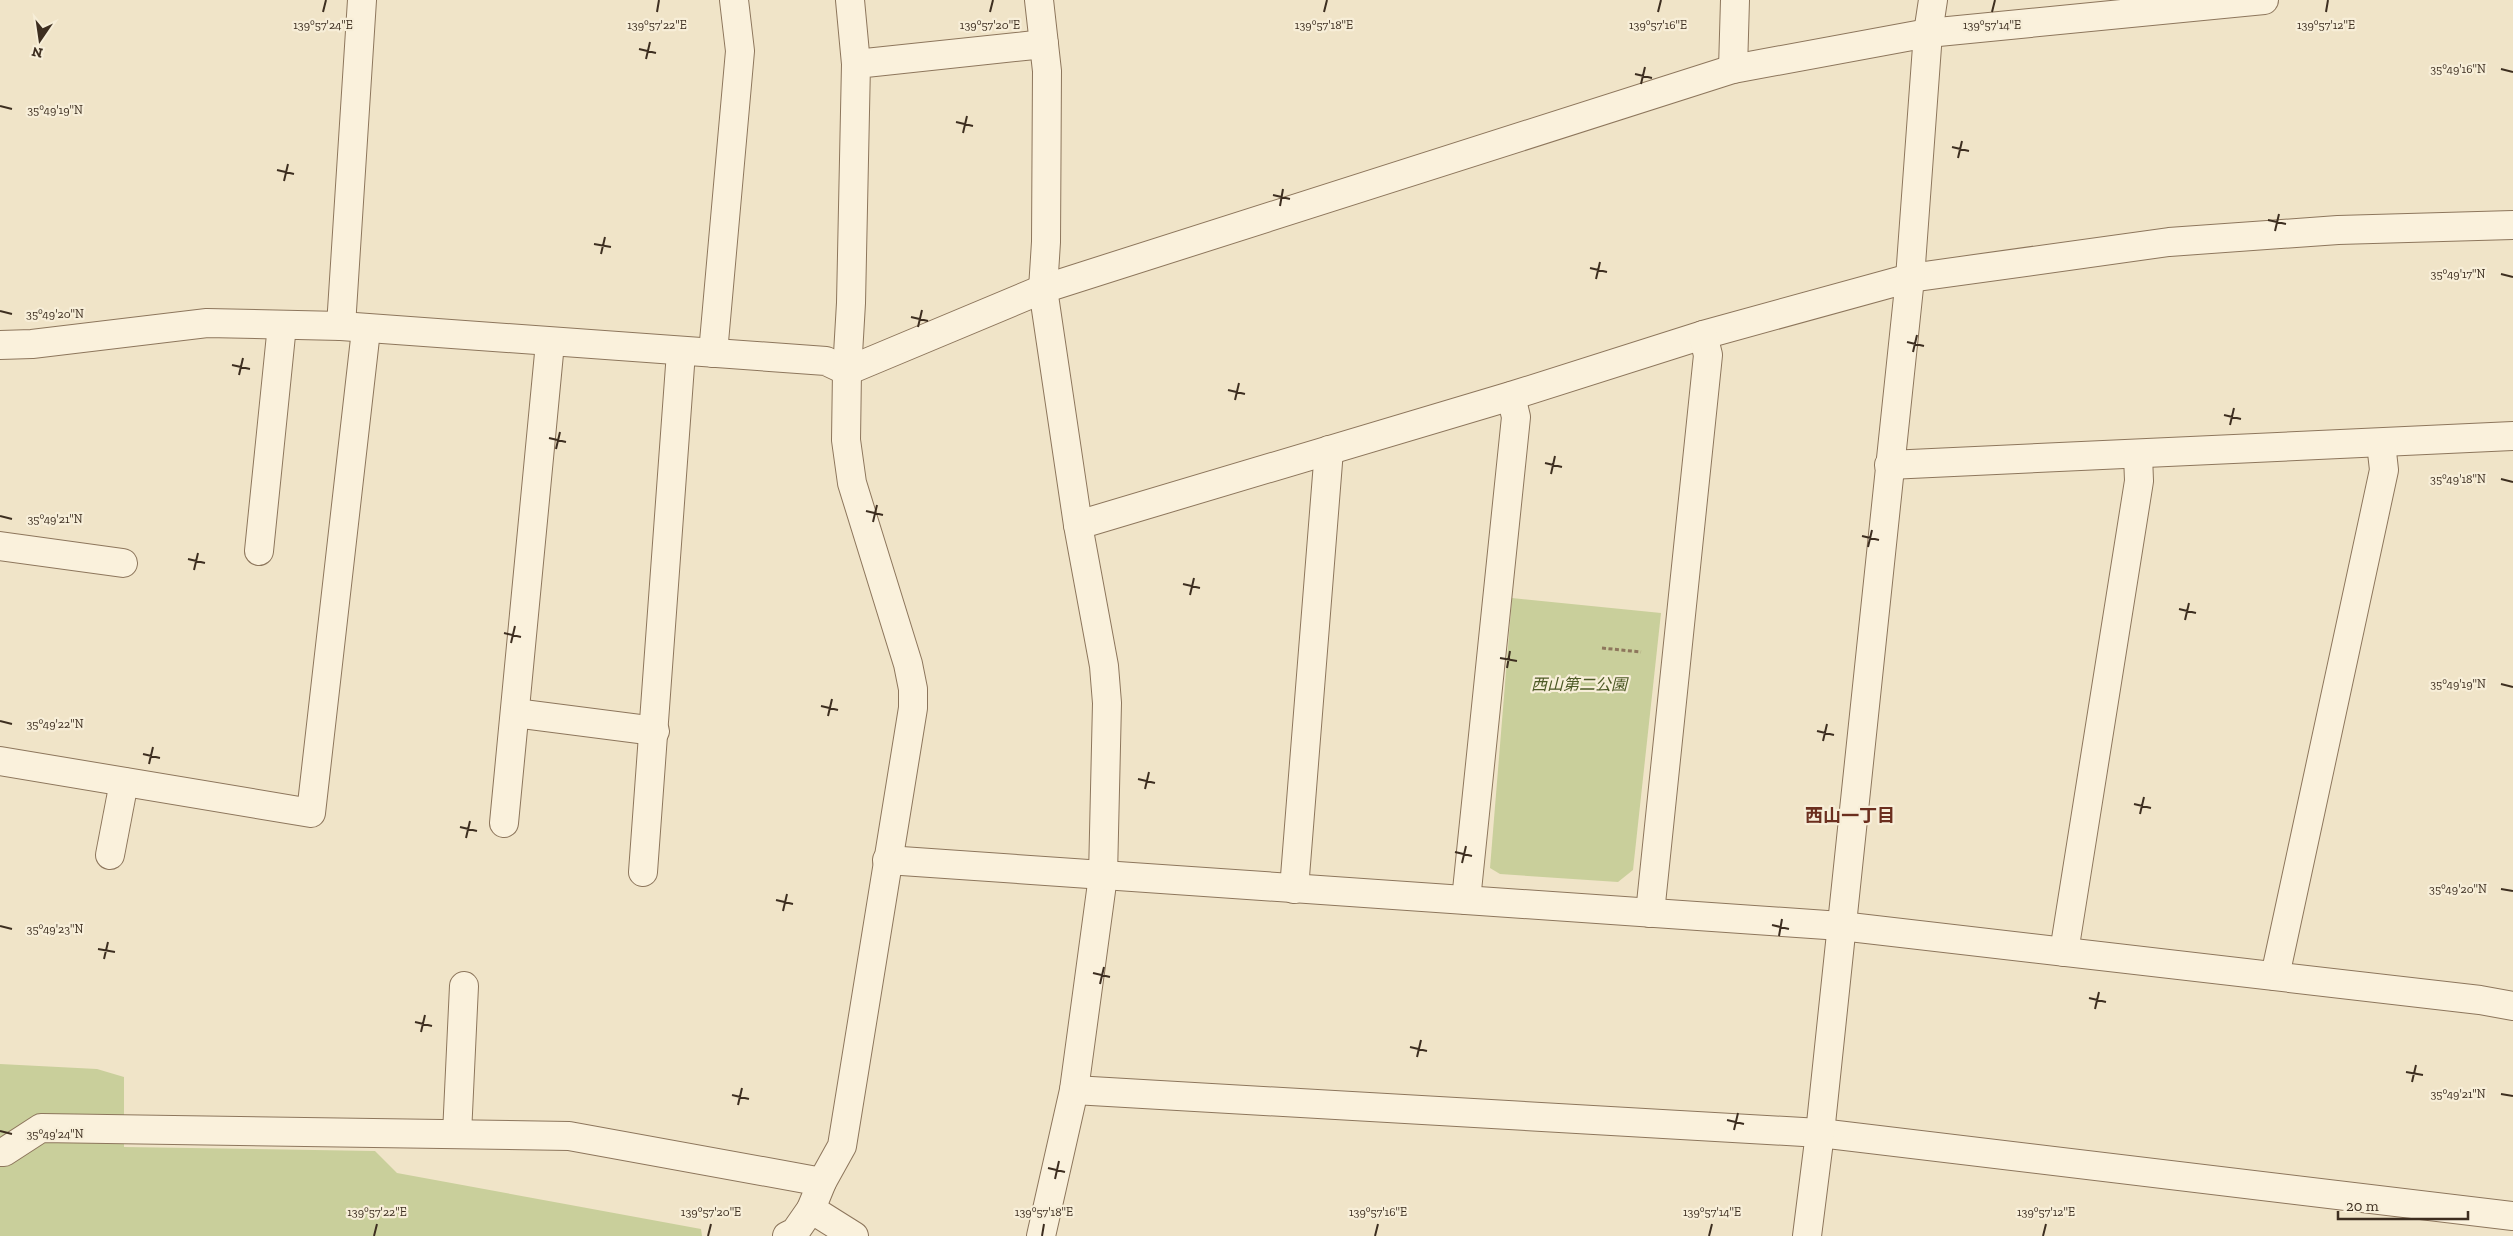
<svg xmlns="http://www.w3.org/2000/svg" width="2513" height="1236" font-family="'Zilla Slab','Noto Sans JP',serif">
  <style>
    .green { fill: #c9cf9b }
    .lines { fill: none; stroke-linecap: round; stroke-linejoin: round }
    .minor-casing { stroke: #8d765c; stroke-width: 30 }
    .path { stroke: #8d765c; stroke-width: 3; stroke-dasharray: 4 2.5; stroke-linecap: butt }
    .minor { stroke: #faf1dc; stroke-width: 28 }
    .ticks { fill: none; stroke: #3d2e20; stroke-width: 2 }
    .labels { text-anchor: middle; stroke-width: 4.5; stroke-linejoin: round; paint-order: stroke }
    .park-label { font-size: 16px; font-style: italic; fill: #4d5a26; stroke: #f7eed8 }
    .neighbourhood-label { font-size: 18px; font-weight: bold; fill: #6b2e1e; stroke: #f7eed8 }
    .ticks-label { font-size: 12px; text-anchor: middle; fill: #3d2e20; stroke: #f7eed8; stroke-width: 4.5; stroke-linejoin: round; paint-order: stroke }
  </style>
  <rect width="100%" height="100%" fill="#f0e4c8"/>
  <g class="green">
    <polygon points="1512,598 1661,613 1633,870 1618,882 1500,874 1490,868"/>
    <polygon points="0,1064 97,1069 124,1077 124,1147 375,1151 397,1173 701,1229 702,1236 0,1236"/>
  </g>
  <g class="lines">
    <g class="minor-casing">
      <g id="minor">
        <polyline points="850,0 856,64"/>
        <polyline points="1039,0 1047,71 1046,242 1043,289 1078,525 1104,666 1107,703 1103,876 1074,1090 1041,1236"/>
        <polyline points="1733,69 1735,0"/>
        <polyline points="341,326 362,0"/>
        <polyline points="0,345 32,344 207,323 341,326 826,361 847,371 1043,289 1733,69 1928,33 2264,0"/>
        <polyline points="713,353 740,51 734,0"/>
        <polyline points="1889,465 2513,436"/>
        <polyline points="1078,525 1511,396 1703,335 1910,278 2169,242 2338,230 2513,225"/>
        <polyline points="0,546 123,563"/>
        <polyline points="259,551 282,325"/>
        <polyline points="515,713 655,731"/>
        <polyline points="0,761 311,813 366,330"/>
        <polyline points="504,823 550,343"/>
        <polyline points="110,855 124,782"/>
        <polyline points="887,860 1841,926 2480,1000 2513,1006"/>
        <polyline points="643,872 681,352"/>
        <polyline points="1294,889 1329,450"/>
        <polyline points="1466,900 1516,417 1511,396"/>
        <polyline points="1650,913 1708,355 1703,335"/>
        <polyline points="2064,952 2139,481 2138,455"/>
        <polyline points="2275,976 2384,470 2381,443"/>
        <polyline points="1074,1090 1820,1133 2513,1216"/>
        <polyline points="457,1134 464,986"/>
        <polyline points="0,1152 4,1152 41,1128 569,1136 822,1182"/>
        <polyline points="811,1209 822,1182 842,1146 913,708 913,689 908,664 852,483 846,440 847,371 851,303 856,64 1044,44"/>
        <polyline points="787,1236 795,1232 811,1209 854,1236"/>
        <polyline points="1807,1236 1820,1133 1910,278 1928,33 1933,0"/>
      </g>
    </g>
    <polyline class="path" points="1602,648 1641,652"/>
    <use href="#minor" class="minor"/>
  </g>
  <path class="ticks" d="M323,12L326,0M657,12L659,0M990,12L993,0M1324,12L1327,0M1658,12L1661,0M1992,12L1995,0M2326,12L2328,0M639,49L656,53M646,59L650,42M2501,69L2513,72M1635,74L1652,78M1641,84L1645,67M0,106L12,109M956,122L973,126M963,133L967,116M1952,147L1969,151M1958,158L1962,141M277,170L294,174M284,181L288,164M1273,195L1290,199M1280,206L1283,189M2268,220L2286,224M2275,231L2279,214M594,244L611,247M601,254L605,237M1590,268L1607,272M2501,274L2513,277M1596,279L1600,262M0,311L12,314M911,317L928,321M918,327L922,310M1907,342L1924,346M1913,352L1917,335M232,365L250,369M239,375L243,358M1228,390L1245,394M1235,400L1239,383M2224,415L2241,419M2230,425L2234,408M549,438L566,442M556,449L560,432M1545,463L1562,467M1551,474L1555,456M2501,479L2513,482M866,511L883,515M0,516L12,519M873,522L877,505M1862,536L1879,540M1868,547L1872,530M188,559L205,563M194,570L198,553M1183,584L1200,588M1190,595L1194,578M2179,609L2196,613M2185,620L2189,603M504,633L521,637M511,643L515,626M1500,658L1517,661M1507,668L1510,651M2501,684L2513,687M821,706L838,710M828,716L832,699M0,721L12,724M1817,731L1834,735M1823,741L1827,724M143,754L160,758M149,764L153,747M1138,779L1155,783M1145,789L1149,772M2134,804L2151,808M2140,814L2144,797M460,827L477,831M466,838L470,821M1455,852L1472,856M1462,863L1466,846M2501,889L2513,891M776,900L793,904M783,911L787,894M1772,925L1789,929M0,926L12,929M1779,936L1782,919M98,949L115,952M104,959L108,942M1093,973L1110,977M1100,984L1104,967M2089,998L2106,1002M2095,1009L2099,992M415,1022L432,1026M421,1032L425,1015M1410,1047L1427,1051M1417,1057L1421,1040M2406,1072L2423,1075M2412,1082L2416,1065M2501,1094L2513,1096M732,1095L749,1099M738,1105L742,1088M1727,1120L1744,1124M1734,1130L1738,1113M0,1131L12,1134M1048,1168L1065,1172M1055,1179L1059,1161M374,1236L377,1224M708,1236L711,1224M1042,1236L1044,1224M1375,1236L1378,1224M1709,1236L1712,1224M2043,1236L2046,1224"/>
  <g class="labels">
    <g class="park-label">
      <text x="1579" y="690">西山第二公園</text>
    </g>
    <g class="neighbourhood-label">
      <text x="1850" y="822">西山一丁目</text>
    </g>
  </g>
  <g class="ticks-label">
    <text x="323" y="29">139°57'24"E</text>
    <text x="657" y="29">139°57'22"E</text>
    <text x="990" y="29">139°57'20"E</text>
    <text x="1324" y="29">139°57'18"E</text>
    <text x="1658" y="29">139°57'16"E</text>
    <text x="1992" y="29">139°57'14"E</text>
    <text x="2326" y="29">139°57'12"E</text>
    <text x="2458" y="73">35°49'16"N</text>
    <text x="55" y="114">35°49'19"N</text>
    <text x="2458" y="278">35°49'17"N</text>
    <text x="55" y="318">35°49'20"N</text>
    <text x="2458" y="483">35°49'18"N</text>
    <text x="55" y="523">35°49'21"N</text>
    <text x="2458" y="688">35°49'19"N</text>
    <text x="55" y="728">35°49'22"N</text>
    <text x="2458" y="893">35°49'20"N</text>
    <text x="55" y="933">35°49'23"N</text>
    <text x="2458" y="1098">35°49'21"N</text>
    <text x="55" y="1138">35°49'24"N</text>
    <text x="377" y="1216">139°57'22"E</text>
    <text x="711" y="1216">139°57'20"E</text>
    <text x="1044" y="1216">139°57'18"E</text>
    <text x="1378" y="1216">139°57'16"E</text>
    <text x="1712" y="1216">139°57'14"E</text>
    <text x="2046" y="1216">139°57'12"E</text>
  </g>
  <g transform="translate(40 40) rotate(193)" stroke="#f7eed8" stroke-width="4" paint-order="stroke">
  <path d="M0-4L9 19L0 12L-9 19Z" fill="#3d2e20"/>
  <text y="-8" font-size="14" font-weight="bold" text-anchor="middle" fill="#3d2e20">N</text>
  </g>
  <path d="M2338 1211v8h130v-8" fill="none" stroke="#3d2e20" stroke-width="2.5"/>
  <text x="2346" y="1211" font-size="15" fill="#3d2e20" stroke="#f7eed8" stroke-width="4" paint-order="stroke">20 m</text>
</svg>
